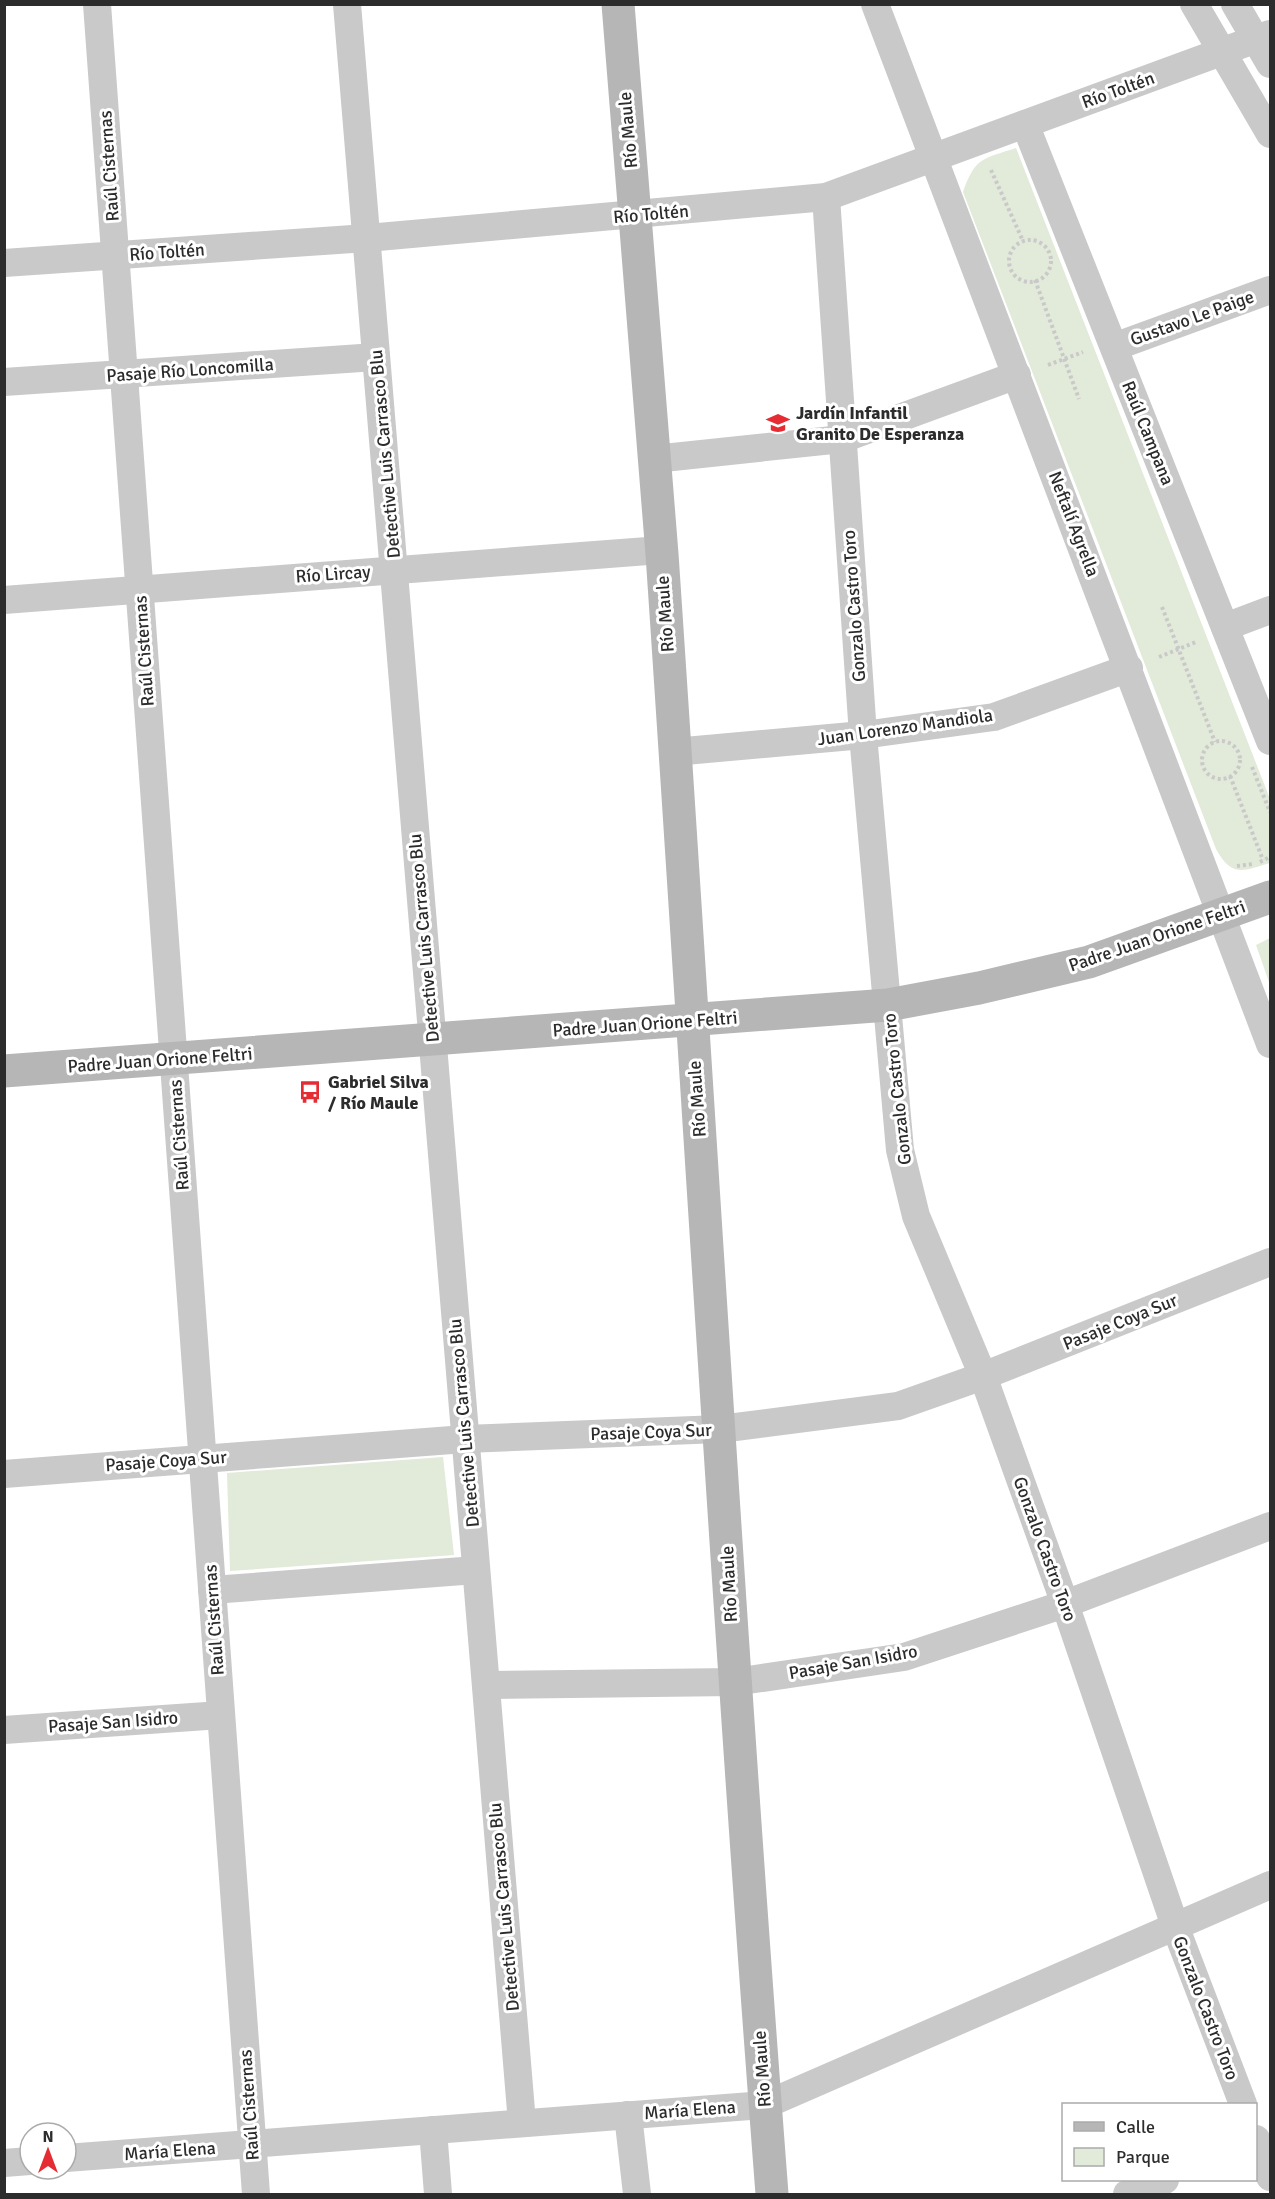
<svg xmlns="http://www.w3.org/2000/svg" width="1275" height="2199" font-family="Signika,sans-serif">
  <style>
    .green { fill: #e2ead9 }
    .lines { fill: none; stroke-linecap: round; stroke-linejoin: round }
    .path { stroke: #c9c9c9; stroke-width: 4; stroke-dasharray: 3 3; stroke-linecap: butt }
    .street { stroke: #c9c9c9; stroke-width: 28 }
    .secondary { stroke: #b6b6b6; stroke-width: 33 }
    .labels { text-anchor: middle; stroke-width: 6; stroke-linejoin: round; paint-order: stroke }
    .street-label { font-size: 18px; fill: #2c2c2c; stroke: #fff }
    .poi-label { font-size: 18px; font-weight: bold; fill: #2c2c2c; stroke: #fff; text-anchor: start }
  </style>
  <rect width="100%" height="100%" fill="#fff"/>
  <g class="green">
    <path d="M1016,148L1270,799V863C1243,871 1232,878 1216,849L963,192C975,157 983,159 1016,148Z"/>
    <polygon points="1270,938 1270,985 1256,945"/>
    <polygon points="443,1457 454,1555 230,1571 227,1473"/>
  </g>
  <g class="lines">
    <g class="path">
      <polyline points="991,170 1023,241"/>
      <circle cx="1030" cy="261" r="21"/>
      <polyline points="1035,280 1079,399"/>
      <polyline points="1048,365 1083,352"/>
      <polyline points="1162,607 1215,742"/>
      <polyline points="1159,657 1196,642"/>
      <circle cx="1221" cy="760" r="19"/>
      <polyline points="1252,767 1270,812"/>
      <polyline points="1230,776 1263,860"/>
      <polyline points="1260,862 1270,857"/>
      <polyline points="1237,866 1253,864"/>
    </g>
    <g class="street">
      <polyline points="97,4 256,2194"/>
      <polyline points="347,4 522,2123"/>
      <polyline points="875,4 1270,1044"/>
      <polyline points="1194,4 1270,134"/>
      <polyline points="1235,4 1270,64"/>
      <polyline points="1025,124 1270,741"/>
      <polyline points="826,197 863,735 900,1150 916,1216 983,1376 1065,1604 1175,1926 1243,2104"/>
      <polyline points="4,263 367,238 826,197 1270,34"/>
      <polyline points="1114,347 1270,290"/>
      <polyline points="4,382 376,357"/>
      <polyline points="654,459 842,439 1017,375"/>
      <polyline points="4,600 661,550"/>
      <polyline points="1225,627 1270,610"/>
      <polyline points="674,752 863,735 994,717 1129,668"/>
      <polyline points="4,1474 465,1439 720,1429 898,1406 983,1376 1270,1262"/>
      <polyline points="212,1590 476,1570"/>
      <polyline points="486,1685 735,1682 904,1657 1065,1604 1270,1526"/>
      <polyline points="4,1730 221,1715"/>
      <polyline points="628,2115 637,2194"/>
      <polyline points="433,2130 438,2194"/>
      <polyline points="1256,2139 1270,2177"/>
      <polyline points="66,2158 765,2105 1270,1885"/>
      <polyline points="4,2163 30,2161"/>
      <polyline points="1127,2194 1165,2180"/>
    </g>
    <g class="secondary">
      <path d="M618,4C633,188 649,371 662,554C699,1101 730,1648 772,2194"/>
      <polyline points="4,1071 888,1005 979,988 1089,962 1270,897"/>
    </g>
  </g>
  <defs>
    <g id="school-bare" transform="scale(1.8)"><path d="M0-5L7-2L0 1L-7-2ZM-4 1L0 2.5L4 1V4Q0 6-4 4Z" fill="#e52c32" stroke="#fff" stroke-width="2.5" paint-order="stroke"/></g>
    <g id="bus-bare" transform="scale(1.8)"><path d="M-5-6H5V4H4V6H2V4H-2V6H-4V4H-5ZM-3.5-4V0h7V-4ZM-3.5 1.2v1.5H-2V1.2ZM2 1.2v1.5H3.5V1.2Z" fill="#e52c32" stroke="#fff" stroke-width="2.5" paint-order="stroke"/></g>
  </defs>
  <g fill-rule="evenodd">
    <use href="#school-bare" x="778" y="423"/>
    <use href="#bus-bare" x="310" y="1092"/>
  </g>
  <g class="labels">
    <g class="street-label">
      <text transform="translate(1118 90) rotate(-20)" y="6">Río Toltén</text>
      <text transform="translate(628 130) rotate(-95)" y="6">Río Maule</text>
      <text transform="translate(109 166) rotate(-94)" y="6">Raúl Cisternas</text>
      <text transform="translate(651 214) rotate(-5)" y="6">Río Toltén</text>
      <text transform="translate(167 252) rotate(-4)" y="6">Río Toltén</text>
      <text transform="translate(1192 318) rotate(-20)" y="6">Gustavo Le Paige</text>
      <text transform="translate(190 370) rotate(-4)" y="6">Pasaje Río Loncomilla</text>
      <text transform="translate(1148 433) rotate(68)" y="6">Raúl Campana</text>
      <text transform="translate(385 454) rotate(-95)" y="6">Detective Luis Carrasco Blu</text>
      <text transform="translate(1074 524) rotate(69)" y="6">Neftalí Agrella</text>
      <text transform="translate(333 574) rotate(-4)" y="6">Río Lircay</text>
      <text transform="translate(854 606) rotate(-94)" y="6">Gonzalo Castro Toro</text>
      <text transform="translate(665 614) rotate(-94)" y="6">Río Maule</text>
      <text transform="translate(144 651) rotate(-94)" y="6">Raúl Cisternas</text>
      <text transform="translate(905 727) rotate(-8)" y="6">Juan Lorenzo Mandiola</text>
      <text transform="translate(1157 936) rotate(-19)" y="6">Padre Juan Orione Feltri</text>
      <text transform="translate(424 938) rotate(-95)" y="6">Detective Luis Carrasco Blu</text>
      <text transform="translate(645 1024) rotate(-4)" y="6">Padre Juan Orione Feltri</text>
      <text transform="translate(160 1060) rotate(-4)" y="6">Padre Juan Orione Feltri</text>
      <text transform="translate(897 1089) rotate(-96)" y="6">Gonzalo Castro Toro</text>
      <text transform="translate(697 1099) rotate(-94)" y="6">Río Maule</text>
      <text transform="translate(179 1135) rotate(-94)" y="6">Raúl Cisternas</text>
      <text transform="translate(1120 1322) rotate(-22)" y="6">Pasaje Coya Sur</text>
      <text transform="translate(464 1423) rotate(-95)" y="6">Detective Luis Carrasco Blu</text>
      <text transform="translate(651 1432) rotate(-2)" y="6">Pasaje Coya Sur</text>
      <text transform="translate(166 1461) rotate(-4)" y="6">Pasaje Coya Sur</text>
      <text transform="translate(1045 1549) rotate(70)" y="6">Gonzalo Castro Toro</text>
      <text transform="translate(729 1584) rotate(-93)" y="6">Río Maule</text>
      <text transform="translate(214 1620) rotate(-94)" y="6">Raúl Cisternas</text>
      <text transform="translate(853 1662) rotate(-10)" y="6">Pasaje San Isidro</text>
      <text transform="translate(113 1722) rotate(-4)" y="6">Pasaje San Isidro</text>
      <text transform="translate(504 1907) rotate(-95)" y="6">Detective Luis Carrasco Blu</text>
      <text transform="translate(1206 2008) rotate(69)" y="6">Gonzalo Castro Toro</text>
      <text transform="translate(762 2069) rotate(-94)" y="6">Río Maule</text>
      <text transform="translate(249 2105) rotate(-94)" y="6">Raúl Cisternas</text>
      <text transform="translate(690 2110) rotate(-4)" y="6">María Elena</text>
      <text transform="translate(170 2151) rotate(-4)" y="6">María Elena</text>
    </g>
    <g class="poi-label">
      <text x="796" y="419">Jardín Infantil<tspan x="796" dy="21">Granito De Esperanza</tspan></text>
      <text x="328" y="1088">Gabriel Silva<tspan x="328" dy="21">/ Río Maule</tspan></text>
    </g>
  </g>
  <rect width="1275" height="2199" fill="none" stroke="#2c2c2c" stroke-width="12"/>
  <rect x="1062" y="2103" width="195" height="78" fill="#ffffff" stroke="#ababab" stroke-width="1.5"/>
  <rect x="1074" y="2122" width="30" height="9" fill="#b6b6b6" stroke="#ababab" stroke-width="1.5"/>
  <text x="1116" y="2133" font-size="18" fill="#2c2c2c">Calle</text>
  <rect x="1074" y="2148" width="30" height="18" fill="#e2ead9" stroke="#ababab" stroke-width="1.5"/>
  <text x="1116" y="2163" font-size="18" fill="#2c2c2c">Parque</text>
  <g transform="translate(48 2151)"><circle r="28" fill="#ffffff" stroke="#ababab" stroke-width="1.5"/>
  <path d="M0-4.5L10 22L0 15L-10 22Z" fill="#e52c32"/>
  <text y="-9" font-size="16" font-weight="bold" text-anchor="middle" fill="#2c2c2c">N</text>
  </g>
</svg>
